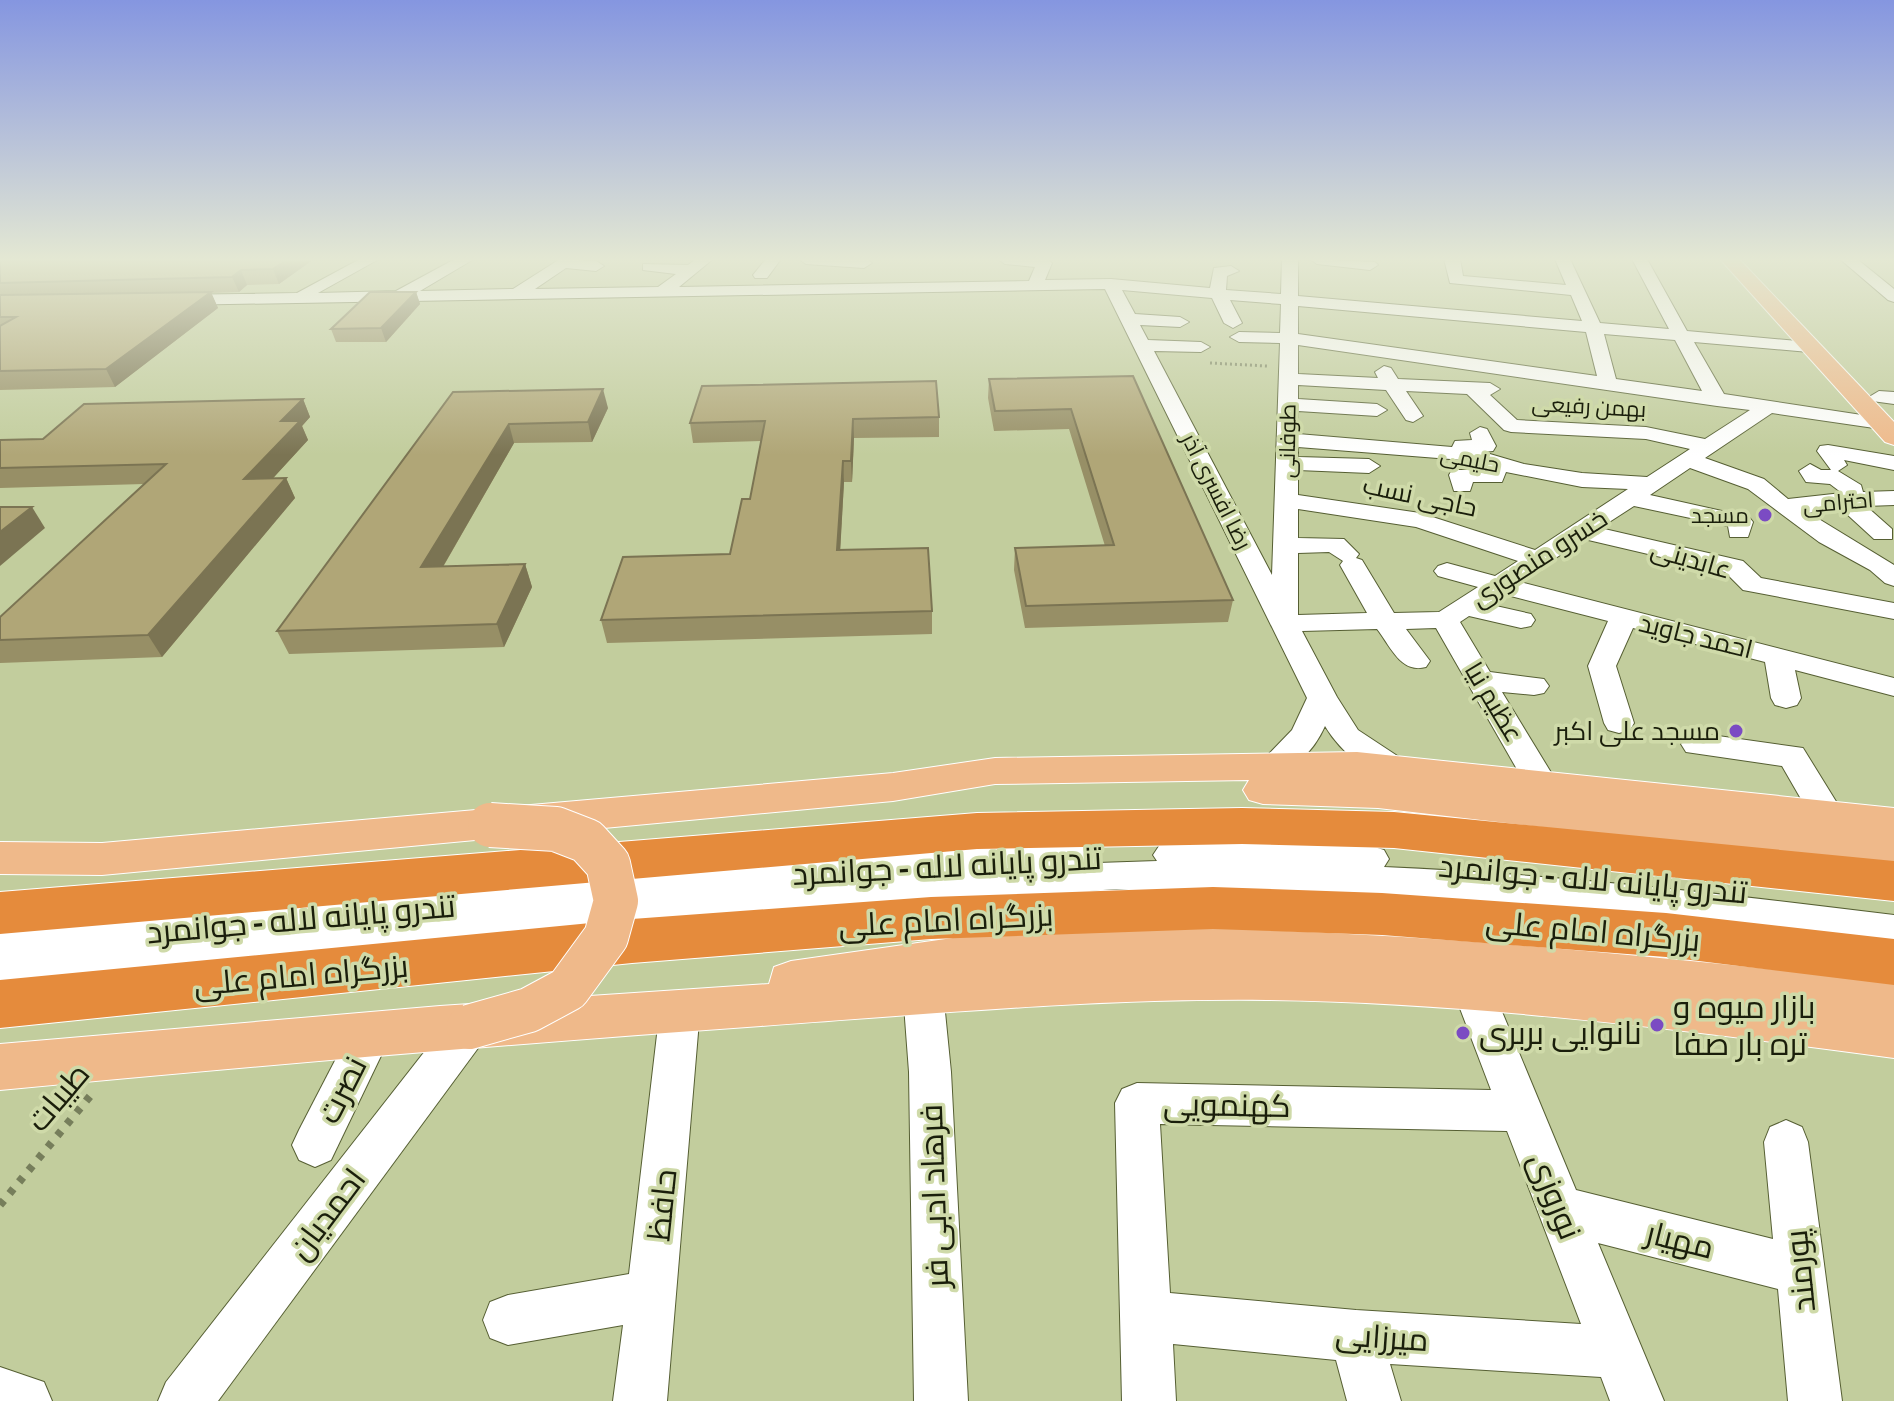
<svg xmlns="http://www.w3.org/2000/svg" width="1894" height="1401" font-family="'Archivo Narrow',Cairo,sans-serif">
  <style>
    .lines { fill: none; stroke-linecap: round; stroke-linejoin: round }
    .minor-casing { stroke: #565f33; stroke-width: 2 }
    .major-casing { stroke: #fff; stroke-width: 2 }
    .highway-casing { stroke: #fff; stroke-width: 2 }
    .path-far1 { stroke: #767e5b; stroke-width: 3; stroke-dasharray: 2 3; stroke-linecap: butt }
    .path { stroke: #767e5b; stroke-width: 8; stroke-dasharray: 6 9; stroke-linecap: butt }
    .minor { fill: #fff; fill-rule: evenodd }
    .major { fill: #efb98a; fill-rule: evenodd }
    .highway { fill: #e58b3c; fill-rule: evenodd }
    .major-bridge-casing { stroke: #fff; stroke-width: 46; stroke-linecap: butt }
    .major-bridge { stroke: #efb98a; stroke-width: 44 }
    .wall { fill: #978f66 }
    .shaded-wall { fill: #7b7453 }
    .building { fill: #b0a677; stroke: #7b7453; stroke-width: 2 }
    .poi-dot { fill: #7b4bc3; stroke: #cfdaa9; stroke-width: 3 }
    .labels { text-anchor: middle; stroke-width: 7; stroke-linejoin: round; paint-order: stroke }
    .far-street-label { font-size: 22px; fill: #1a1e0b; stroke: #cfdaa9 }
    .far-poi-label { font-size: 22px; fill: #1a1e0b; stroke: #cfdaa9; text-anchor: end }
    .street-label { font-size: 26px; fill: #1a1e0b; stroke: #cfdaa9 }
    .poi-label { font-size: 26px; fill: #1a1e0b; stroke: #cfdaa9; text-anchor: end }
    .near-street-label { font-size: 32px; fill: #1a1e0b; stroke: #cfdaa9 }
    .near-poi-label { font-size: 32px; fill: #1a1e0b; stroke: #cfdaa9; text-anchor: start }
  </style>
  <rect width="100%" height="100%" fill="#c2cd9d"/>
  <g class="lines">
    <g class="minor-casing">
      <g id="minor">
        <path d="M360,259H379L318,293L396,291L455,259H474L420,291L513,289L560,259L596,261L604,266L596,271L566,268L535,289L658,287L676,274L643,270V264L688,265L696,259H713L679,287L1029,281L1035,267L1005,264L998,259H1047L1052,263L1045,280L1111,279L1210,288L1214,268L1231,266L1239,271L1227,276L1226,290L1281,294L1282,259H1298V296L1582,321L1571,295L1450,283L1444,259H1460L1463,276L1566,285L1555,259H1570L1600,323L1669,329L1632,259H1647L1687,331L1809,342L1818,347L1809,352L1694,342L1724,394L1888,419L1891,423L1888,427L1881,429L1772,413L1705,458L1764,479L1788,499L1842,493L1830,484L1806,482L1799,471L1810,464L1821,470H1831L1817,451L1820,446L1828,445L1894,456V470L1844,460L1847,465L1838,471L1861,485L1863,492L1894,491V505L1866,506L1892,529V539H1874L1839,507L1809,513L1894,565V586L1885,583L1870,570L1819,542L1748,489L1690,468L1650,495L1749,517L1753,522L1748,537H1730L1728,526L1634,506L1600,528L1743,561L1761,578L1894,603V619L1743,590L1725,572L1584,539L1520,582L1894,678V696L1795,670L1801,698L1797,705L1786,708L1775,705L1771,698L1765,662L1633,628L1616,666L1634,723L1630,730L1619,733L1608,730L1604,723L1588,666L1608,621L1503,594L1487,604L1531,614L1535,620L1531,626L1521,628L1469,616L1460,622L1490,672L1544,679L1549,686L1544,693L1534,695L1502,692L1558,784L1554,792L1542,796L1530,792L1436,628L1406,629L1430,661L1426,667C1401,674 1391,647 1377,629L1302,631L1337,697L1358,730L1405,761L1410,769L1405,777C1376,785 1339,750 1325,726C1315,749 1288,781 1262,774L1257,766L1292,730L1307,698L1105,289L174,305L166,300L174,295L297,293ZM1122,290L1212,298L1224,323L1233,328L1242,323L1230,300L1281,304L1280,333L1239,332L1230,337L1239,342L1280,343L1272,575L1154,351L1201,352L1210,347L1201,342L1148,340L1140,325L1180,327L1189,322L1180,317L1135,314ZM1298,306L1586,332L1597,376L1298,334ZM1604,334L1675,340L1702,391L1616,379ZM1298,345L1717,406L1750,410L1705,439L1646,427L1517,420L1490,395L1500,389L1490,383L1398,379L1391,368L1384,366L1375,372L1378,378L1298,374ZM1298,385L1386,390L1406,420L1413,422L1423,416L1406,391L1467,394L1504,430L1511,432L1646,439L1690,449L1647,477L1582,473L1524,464L1483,452L1493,451L1496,446L1487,429L1480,427L1470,433L1472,440L1455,441L1452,447L1298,434V411L1377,416L1387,410L1377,404L1298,399ZM1298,447L1463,460L1486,467L1484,470H1452L1449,475L1454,491H1470L1473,482H1502L1506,472L1582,487L1628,489L1535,550L1420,513L1298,495V470L1369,473L1380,466L1369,459L1298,457ZM1298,509L1416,527L1518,561L1495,576L1447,563L1438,566L1434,571L1438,576L1478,587L1439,612L1394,613L1362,560L1356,558L1359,554L1344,539L1298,538ZM1329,552L1343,561L1340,565L1367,613L1298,615V553Z"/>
        <polygon points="766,259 781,259 767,278 755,278 753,275"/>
        <polygon points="799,259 867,259 872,263 864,268 806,264"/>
        <polygon points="1310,259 1375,262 1378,265 1370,270 1317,264"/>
        <polygon points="1840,259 1857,259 1894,289 1894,302 1888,300"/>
        <polygon points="1879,391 1894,392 1894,404 1872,401 1869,397"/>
        <polygon points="1697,733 1803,748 1845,816 1840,825 1828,828 1816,825 1782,766 1686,752 1681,744 1686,736"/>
        <path d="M1263,841L1371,846L1384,850L1389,859L1384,867C1555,874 1725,894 1894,915V945L1718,923L1471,899L1234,889H1117L777,913L0,983V930L866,855L1083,844L1095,848L1101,857L1098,863L1157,861L1153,855L1159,846L1171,842Z"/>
        <path d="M1473,973L1487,978L1493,990L1576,1190L1773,1239L1764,1142L1770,1127L1786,1120L1802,1127L1808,1142L1842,1401H1788L1778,1289L1598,1243L1664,1401H1610L1601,1377L1390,1364L1401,1401H1347L1336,1360L1173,1344L1176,1401H1122L1115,1103L1122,1089L1137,1083L1491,1090L1453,990L1459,978ZM1160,1124L1507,1131L1581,1324L1356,1310L1170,1293Z"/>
        <polygon points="923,975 937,980 943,992 951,1072 968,1401 914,1401 909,1072 903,992 909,980"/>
        <polygon points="680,991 694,997 700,1009 667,1401 613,1401 623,1325 508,1345 490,1338 483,1320 490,1302 508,1295 629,1274 660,1009 666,997"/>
        <polygon points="469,1009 484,1014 490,1027 484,1040 218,1401 158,1401 166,1382 454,1014"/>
        <polygon points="370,1017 385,1022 391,1035 331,1160 315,1167 299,1160 292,1145 299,1130 355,1022"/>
        <polygon points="0,1367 44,1382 52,1401 0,1401"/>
      </g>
    </g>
    <g class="major-casing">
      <g id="major">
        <polygon points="1720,259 1739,259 1894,422 1894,445 1885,442"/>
        <polygon points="1357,752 1894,808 1894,868 1378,808 1263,804 1249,800 1243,790 1249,780 995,784 893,801 102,875 0,874 0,842 102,843 893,773 995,758"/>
        <path d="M1158,927C1404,931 1650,955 1894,983V1058C1686,1030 1477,1003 1267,1000C1098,998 930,1014 761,1026C507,1044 254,1066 0,1090V1044L440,1006L769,984L774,967L791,961L1009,930Z"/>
      </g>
    </g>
    <g class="highway-casing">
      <g id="highway">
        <polygon points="1242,808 1394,812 1894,861 1894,901 1394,848 1242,844 977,849 0,934 0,892 977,813"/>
        <polygon points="1213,887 1382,893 1666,913 1894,939 1894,985 1666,957 1382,935 1213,929 931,939 632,963 0,1028 0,980 632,919 931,897"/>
      </g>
    </g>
    <polyline class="path-far1" points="1210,363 1267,366"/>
    <polyline class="path" points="0,1205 91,1095"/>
    <use href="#minor" class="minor"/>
    <use href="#major" class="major"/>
    <use href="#highway" class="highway"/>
    <g class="major-bridge-casing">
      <polyline id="major-bridge" points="469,1027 529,1010 568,989 606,937 616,901 608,864 587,841 556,829 490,825"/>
    </g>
    <use href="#major-bridge" class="major-bridge"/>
  </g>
  <g class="wall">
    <polygon points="0,259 117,260 119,259 314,259 279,284 247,285 239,292 211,293 218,308 115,387 0,390"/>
    <polygon points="416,292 420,304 386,342 336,342 331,329"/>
    <polygon points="1133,376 1233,600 1228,622 1025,628 1014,570 1015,548 1105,546 1069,429 994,431 988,398 989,379"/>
    <polygon points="453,392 608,408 592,442 514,443 443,567 525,564 532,587 504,647 289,654 277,631"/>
    <polygon points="303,399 310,417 302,426 308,440 273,478 286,478 295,498 162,657 0,663 0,640 144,484 0,488 0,440 43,439"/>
    <polygon points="939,417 939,437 854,438 852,482 844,482 840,550 932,611 932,634 607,643 601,620 730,554 750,499 761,441 693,443 690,423"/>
  </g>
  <g class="shaded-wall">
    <polygon points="288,259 314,259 279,284 273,269"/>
    <polygon points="241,270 247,285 239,292 232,277"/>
    <polygon points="211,292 218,308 115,387 106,369"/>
    <polygon points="416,292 420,304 386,342 381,328"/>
    <polygon points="603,389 608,408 592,442 588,422"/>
    <polygon points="303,399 310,417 302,426 308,440 254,499 244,479 281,421"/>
    <polygon points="853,419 854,438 852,482 851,461"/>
    <polygon points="509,424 514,443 430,589 421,567"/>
    <polygon points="843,461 844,482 839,572 837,550"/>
    <polygon points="286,478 295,498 162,657 148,635"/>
    <polygon points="32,507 45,528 0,566 0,532"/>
    <polygon points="525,564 532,587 504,647 497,624"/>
  </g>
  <g class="building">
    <polygon points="0,259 105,259 117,260 119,259 288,259 273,269 241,270 232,277 0,283"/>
    <polygon points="211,292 106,369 0,371 0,326 16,317 0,317 0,295"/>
    <polygon points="370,292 416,292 381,328 331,329"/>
    <polygon points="1133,376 1233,600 1026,606 1015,548 1114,545 1071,409 995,411 989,379"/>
    <polygon points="936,381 939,417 853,419 851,461 843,461 837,550 928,548 932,611 601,620 623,557 730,554 742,499 750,499 765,421 690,423 702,386"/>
    <polygon points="603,389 588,422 509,424 421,567 525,564 497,624 277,631 453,392"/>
    <polygon points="303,399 281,421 300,421 244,479 286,478 148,635 0,640 0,617 166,464 0,468 0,440 43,439 84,404"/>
    <polygon points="0,507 32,507 0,532"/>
  </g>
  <linearGradient id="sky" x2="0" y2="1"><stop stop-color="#8596e0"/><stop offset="0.57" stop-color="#e4e8d3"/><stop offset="1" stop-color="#e4e8d3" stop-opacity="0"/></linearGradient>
  <rect width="1894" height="455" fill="url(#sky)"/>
  <g class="poi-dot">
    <circle cx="1765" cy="515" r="8"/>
    <circle cx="1736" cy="731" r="8"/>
    <circle cx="1657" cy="1025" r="8"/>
    <circle cx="1463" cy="1033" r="8"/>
  </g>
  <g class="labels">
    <g class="far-street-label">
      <text transform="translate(1589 406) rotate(3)" y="8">بهمن رفیعی</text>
      <text transform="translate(1287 441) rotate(-89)" y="8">طوفانی</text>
      <text transform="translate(1470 459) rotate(11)" y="8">حلیمی</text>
      <text transform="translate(1217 491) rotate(63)" y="8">رضا افسری آذر</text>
      <text transform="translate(1838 502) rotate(-5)" y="8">احترامی</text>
    </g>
    <g class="far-poi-label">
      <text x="1749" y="523">مسجد</text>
    </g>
    <g class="street-label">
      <text transform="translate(1420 496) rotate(12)" y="9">حاجی نسب</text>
      <text transform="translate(1539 558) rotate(-33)" y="9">خسرو منصوری</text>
      <text transform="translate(1691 559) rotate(16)" y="9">عابدینی</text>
      <text transform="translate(1696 636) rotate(14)" y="9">احمد جاوید</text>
      <text transform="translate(1494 702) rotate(59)" y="9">عظیم نیا</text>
    </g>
    <g class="poi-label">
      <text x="1720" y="740">مسجد علی اکبر</text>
    </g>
    <g class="near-street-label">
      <text transform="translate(947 866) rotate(-3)" y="11">تندرو پایانه لاله - جوانمرد</text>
      <text transform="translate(1593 879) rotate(5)" y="11">تندرو پایانه لاله - جوانمرد</text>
      <text transform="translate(301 919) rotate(-5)" y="11">تندرو پایانه لاله - جوانمرد</text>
      <text transform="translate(946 920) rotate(-3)" y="11">بزرگراه امام علی</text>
      <text transform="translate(1593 931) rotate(5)" y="11">بزرگراه امام علی</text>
      <text transform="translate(301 975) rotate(-5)" y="11">بزرگراه امام علی</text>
      <text transform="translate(342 1090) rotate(-63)" y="11">نصرت</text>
      <text transform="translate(58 1097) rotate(-50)" y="11">طیبات</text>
      <text transform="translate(1227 1105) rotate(1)" y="11">کهنمویی</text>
      <text transform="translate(934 1196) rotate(-92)" y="11">فرهاد ادبی فر</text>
      <text transform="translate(1555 1196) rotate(68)" y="11">نوروزی</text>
      <text transform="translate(662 1205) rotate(-84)" y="11">حافظ</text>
      <text transform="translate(327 1214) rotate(-53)" y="11">احمدیان</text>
      <text transform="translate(1680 1240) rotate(14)" y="11">مهیار</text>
      <text transform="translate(1800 1271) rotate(-96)" y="11">پورمند</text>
      <text transform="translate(1382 1337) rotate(4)" y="11">میرزایی</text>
    </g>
    <g class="near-poi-label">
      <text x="1673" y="1018">بازار میوه و<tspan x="1673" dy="37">تره بار صفا</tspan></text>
      <text x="1479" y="1044">نانوایی بربری</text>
    </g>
  </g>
</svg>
